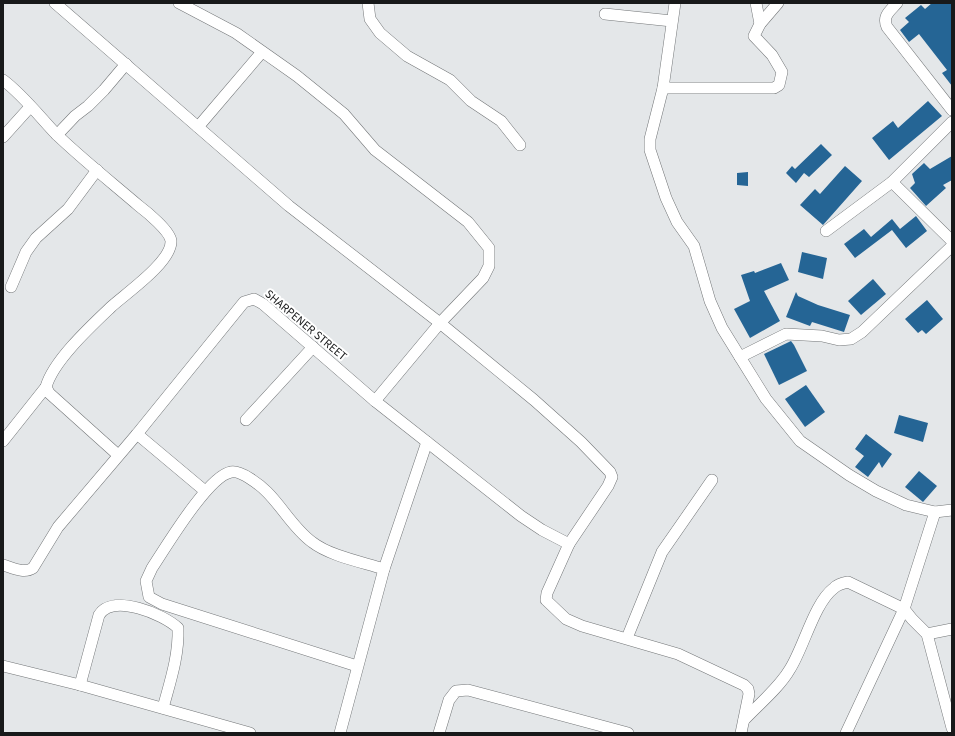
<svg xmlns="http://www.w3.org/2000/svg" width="955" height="736" font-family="'Source Sans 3',sans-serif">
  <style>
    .building { fill: #256595 }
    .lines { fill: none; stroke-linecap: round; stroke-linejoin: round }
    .minor-casing { stroke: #737678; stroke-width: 12 }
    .minor { stroke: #fff; stroke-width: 11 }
    .labels { text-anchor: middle; stroke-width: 4; stroke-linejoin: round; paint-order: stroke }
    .street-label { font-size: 12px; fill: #18191a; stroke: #fff }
  </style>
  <rect width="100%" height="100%" fill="#e4e7e9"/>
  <g class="building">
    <polygon points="932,3 952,3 952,86 942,73 947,70 919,34 909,42 900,30 909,22 905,18 921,5 925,9"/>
    <polygon points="928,101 942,116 889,160 872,138 893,121 898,128"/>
    <polygon points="821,144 832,155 809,177 804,173 796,183 786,173 792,166 795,169"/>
    <polygon points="952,156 952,180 943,185 946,188 926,206 910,188 915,183 912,174 924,163 930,169"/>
    <polygon points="845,166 862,181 823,225 800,205 815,189 820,194"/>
    <polygon points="748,172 748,186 737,185 737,173"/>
    <polygon points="916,216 927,231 906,248 892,230 855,258 844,244 864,229 871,237 892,219 900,229"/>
    <polygon points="802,252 827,258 823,279 798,272"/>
    <polygon points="781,263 789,280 764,291 780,321 750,338 734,309 750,301 741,275 754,271 755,273"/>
    <polygon points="873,279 886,294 861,315 848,301"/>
    <polygon points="796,292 798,296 818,305 850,315 844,332 812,322 810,326 786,317"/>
    <polygon points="927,300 943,319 926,334 922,330 918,333 905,319"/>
    <polygon points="791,341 794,345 807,371 779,385 764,354"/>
    <polygon points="806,385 825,412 805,427 785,399"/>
    <polygon points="899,415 928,423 923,442 894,433"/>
    <polygon points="866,434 892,454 882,468 879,462 868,477 855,467 864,456 855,449"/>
    <polygon points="919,471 937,486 923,502 905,487"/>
  </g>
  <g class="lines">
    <g class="minor-casing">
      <g id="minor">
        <polyline points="55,3 289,206 440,323 534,400 581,442 610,472 612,477 608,486 569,544 547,593 546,600 566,619 582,626 678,654 744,685 748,689 749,694 741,733"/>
        <polyline points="179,3 236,33 297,76 344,114 375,150 468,222 489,248 489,266 483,278 440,323 375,401"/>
        <polyline points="368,3 370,19 380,33 407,56 450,80 471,101 501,121 520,145"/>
        <polyline points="675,3 663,88 650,139 650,150 666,198 677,222 694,246 710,301 722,328 766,399 800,441 849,475 876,491 906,505 935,512 952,510"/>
        <polyline points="756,3 760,24"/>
        <path d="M897,3C890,11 882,16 887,27L952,110"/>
        <polyline points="605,14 672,21"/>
        <path d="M3,80C23,95 39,116 56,134C82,159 111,182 139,206C147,212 170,231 171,241C172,262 125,294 111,307C91,326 53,361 46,387L49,393L118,455"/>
        <polyline points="663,88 774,88 779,85 782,72 772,55 754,36 760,24 778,3"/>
        <polyline points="198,127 262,52"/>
        <polyline points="57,135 75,116 88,106 104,90 126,64"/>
        <polyline points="3,137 30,107"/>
        <polyline points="892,182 952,241"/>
        <polyline points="826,231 892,182 952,122"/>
        <polyline points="11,287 26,252 36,238 68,209 97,170"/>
        <polyline points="740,357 786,334 822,336 839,340 851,339 862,332 952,246"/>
        <polyline points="246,420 313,347"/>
        <polyline points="137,434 205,491"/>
        <polyline points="3,441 46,387"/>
        <path d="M3,565C13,568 24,574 33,568L58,527L137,434L244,302L254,299L263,304L375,401L521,516L542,530L569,544"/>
        <polyline points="927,634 952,629"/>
        <polyline points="627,638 662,552 712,480"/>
        <polyline points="3,666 80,685 250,733"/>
        <path d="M357,666L162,604L149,597L146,581L152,568C166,547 208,476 231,472C241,470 260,485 267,492C283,508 294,529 312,542C330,556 362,562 384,569"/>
        <path d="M80,685L99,615C113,593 163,614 178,628C179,656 170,682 163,708"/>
        <path d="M744,720C759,704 779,688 790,669C804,647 814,603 834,588C837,585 843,583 848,582L904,609L912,619L927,634L952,728"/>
        <polyline points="340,733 384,569 427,442"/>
        <polyline points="439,733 449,700 456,691 468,690 628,733"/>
        <polyline points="846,733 904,609 935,512"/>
      </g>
    </g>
    <use href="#minor" class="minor"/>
  </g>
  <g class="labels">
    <g class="street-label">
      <text transform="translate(306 325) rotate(40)" y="4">SHARPENER STREET</text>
    </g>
  </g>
  <rect width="955" height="736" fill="none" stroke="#18191a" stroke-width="8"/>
</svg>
